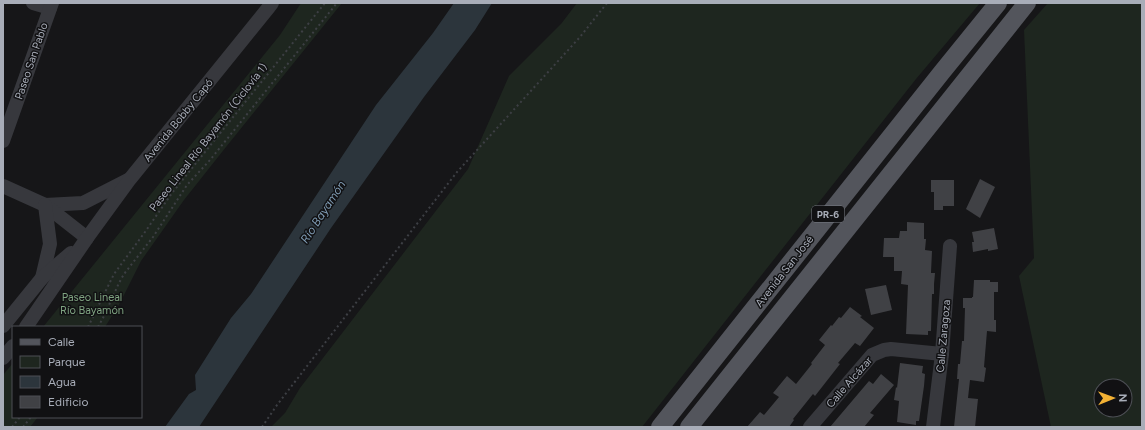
<svg xmlns="http://www.w3.org/2000/svg" width="1145" height="430" font-family="Figtree,sans-serif">
  <style>
    .green { fill: #1e261f; fill-rule: evenodd }
    .water { fill: #2c353c }
    .building { fill: #404145 }
    .lines { fill: none; stroke-linecap: round; stroke-linejoin: round }
    .path { stroke: #3d3f44; stroke-width: 2; stroke-dasharray: 2 3; stroke-linecap: butt }
    .minor { stroke: #37383d; stroke-width: 14 }
    .major { stroke: #53555c; stroke-width: 18 }
    .labels { text-anchor: middle; stroke-width: 3; stroke-linejoin: round; paint-order: stroke }
    .shield { fill: #111113; stroke: #7b7e86; stroke-width: 1 }
    .shield-label { font-size: 10px; font-weight: bold; fill: #a8adb8 }
    .street-label { font-size: 11px; fill: #a8adb8; stroke: #111113 }
    .park-label { font-size: 11px; fill: #7fa381; stroke: #111113 }
    .water-label { font-size: 12px; font-style: italic; fill: #7f9bb3; stroke: #111113 }
  </style>
  <rect width="100%" height="100%" fill="#161618"/>
  <g class="green">
    <polygon points="301,3 342,3 226,147 184,200 141,261 120,303 105,327 43,327 280,35"/>
    <polygon points="577,3 980,3 916,79 642,427 271,427 285,413 300,388 468,169 509,76 561,24"/>
    <path d="M1048,3H1142V427H1051L1019,276L1034,258L1024,30ZM1101,386H1125V410H1101Z"/>
    <polygon points="13,363 13,417 38,417 30,427 3,427 3,375"/>
  </g>
  <polygon class="water" points="454,3 492,3 475,30 424,97 331,228 199,427 165,427 189,394 196,390 195,375 231,318 251,294 376,105 433,33"/>
  <g class="building">
    <polygon points="980,179 995,187 980,218 966,209"/>
    <polygon points="931,180 954,180 954,206 943,206 943,210 934,210 934,192 931,192"/>
    <polygon points="907,222 924,223 924,239 926,239 925,250 932,251 931,273 935,273 934,284 934,294 932,294 931,331 928,331 928,335 906,334 908,285 901,284 902,271 894,271 894,257 883,257 884,238 899,238 900,231 907,231"/>
    <polygon points="994,228 998,249 988,251 988,249 973,252 972,242 974,242 972,232"/>
    <polygon points="974,280 990,280 990,282 998,282 998,292 994,292 994,320 996,320 996,332 987,331 984,367 986,368 984,382 970,380 968,398 978,399 975,427 954,427 959,379 957,379 958,364 960,364 962,341 964,341 965,308 963,308 963,298 972,298 972,297 973,297"/>
    <polygon points="886,285 892,310 871,315 865,289"/>
    <polygon points="850,307 862,316 860,317 874,328 860,346 855,343 838,363 840,364 815,396 813,394 793,419 794,420 789,427 747,427 760,412 764,415 779,397 773,393 787,376 796,384 812,364 811,363 825,345 819,340 831,325 832,326 839,317 841,318"/>
    <polygon points="900,363 923,366 922,373 925,374 924,386 919,421 916,421 916,425 897,422 899,401 894,400 896,387 897,388"/>
    <polygon points="881,374 894,385 870,413 874,415 864,427 830,427 869,381 873,384"/>
  </g>
  <g class="lines">
    <g class="path">
      <polyline points="88,327 114,274 145,232 172,193 325,3"/>
      <polyline points="98,327 104,316 119,283 124,274 153,237 187,185 210,160 337,3"/>
      <polyline points="12,427 20,417"/>
      <polyline points="23,427 31,417"/>
      <polyline points="262,427 277,405 457,172 580,37 607,3"/>
    </g>
    <g class="minor">
      <polyline points="33,3 50,8"/>
      <polyline points="3,141 52,3"/>
      <polyline points="3,186 45,205 83,203 128,180"/>
      <polyline points="45,205 87,238"/>
      <polyline points="42,278 50,244 45,205"/>
      <polyline points="3,326 42,278 71,253"/>
      <polyline points="26,327 87,238 130,179 269,7 272,3"/>
      <polyline points="3,358 13,346"/>
      <polyline points="810,427 872,355 884,350 891,349 942,354"/>
      <polyline points="933,427 942,354 950,246"/>
    </g>
    <g class="major">
      <polyline points="660,427 942,72 998,3"/>
      <polyline points="689,427 1027,3"/>
    </g>
  </g>
  <g class="labels">
    <rect class="shield" x="812" y="206" width="32" height="16" rx="3"/>
    <g class="shield-label">
      <text x="828" y="218">PR-6</text>
    </g>
    <g class="street-label">
      <text transform="translate(31 61) rotate(-71)" y="4">Paseo San Pablo</text>
      <text transform="translate(178 120) rotate(-51)" y="4">Avenida Bobby Capó</text>
      <text transform="translate(208 137) rotate(-52)" y="4">Paseo Lineal Río Bayamón (Ciclovía 1)</text>
      <text transform="translate(784 271) rotate(-52)" y="4">Avenida San José</text>
      <text transform="translate(943 336) rotate(-85)" y="4">Calle Zaragoza</text>
      <text transform="translate(849 382) rotate(-49)" y="4">Calle Alcázar</text>
    </g>
    <g class="park-label">
      <text x="92" y="301">Paseo Lineal<tspan x="92" dy="13">Río Bayamón</tspan></text>
    </g>
    <g class="water-label">
      <text transform="translate(323 212) rotate(-57)" y="4">Río Bayamón</text>
    </g>
  </g>
  <rect width="1145" height="430" fill="none" stroke="#a8adb8" stroke-width="8"/>
  <rect x="12" y="326" width="130" height="92" fill="#111113" stroke="#4d4f55"/>
  <rect x="20" y="339" width="20" height="6" fill="#53555c" stroke="#4d4f55"/>
  <text x="48" y="346" font-size="12" fill="#a8adb8">Calle</text>
  <rect x="20" y="356" width="20" height="12" fill="#1e261f" stroke="#4d4f55"/>
  <text x="48" y="366" font-size="12" fill="#a8adb8">Parque</text>
  <rect x="20" y="376" width="20" height="12" fill="#2c353c" stroke="#4d4f55"/>
  <text x="48" y="386" font-size="12" fill="#a8adb8">Agua</text>
  <rect x="20" y="396" width="20" height="12" fill="#404145" stroke="#4d4f55"/>
  <text x="48" y="406" font-size="12" fill="#a8adb8">Edificio</text>
  <g transform="translate(1113 398) rotate(89)"><circle r="19" fill="#111113" stroke="#4d4f55"/>
  <path d="M0-3L7 15L0 10L-7 15Z" fill="#f2b134"/>
  <text y="-6" font-size="11" font-weight="bold" text-anchor="middle" fill="#a8adb8">N</text>
  </g>
</svg>
